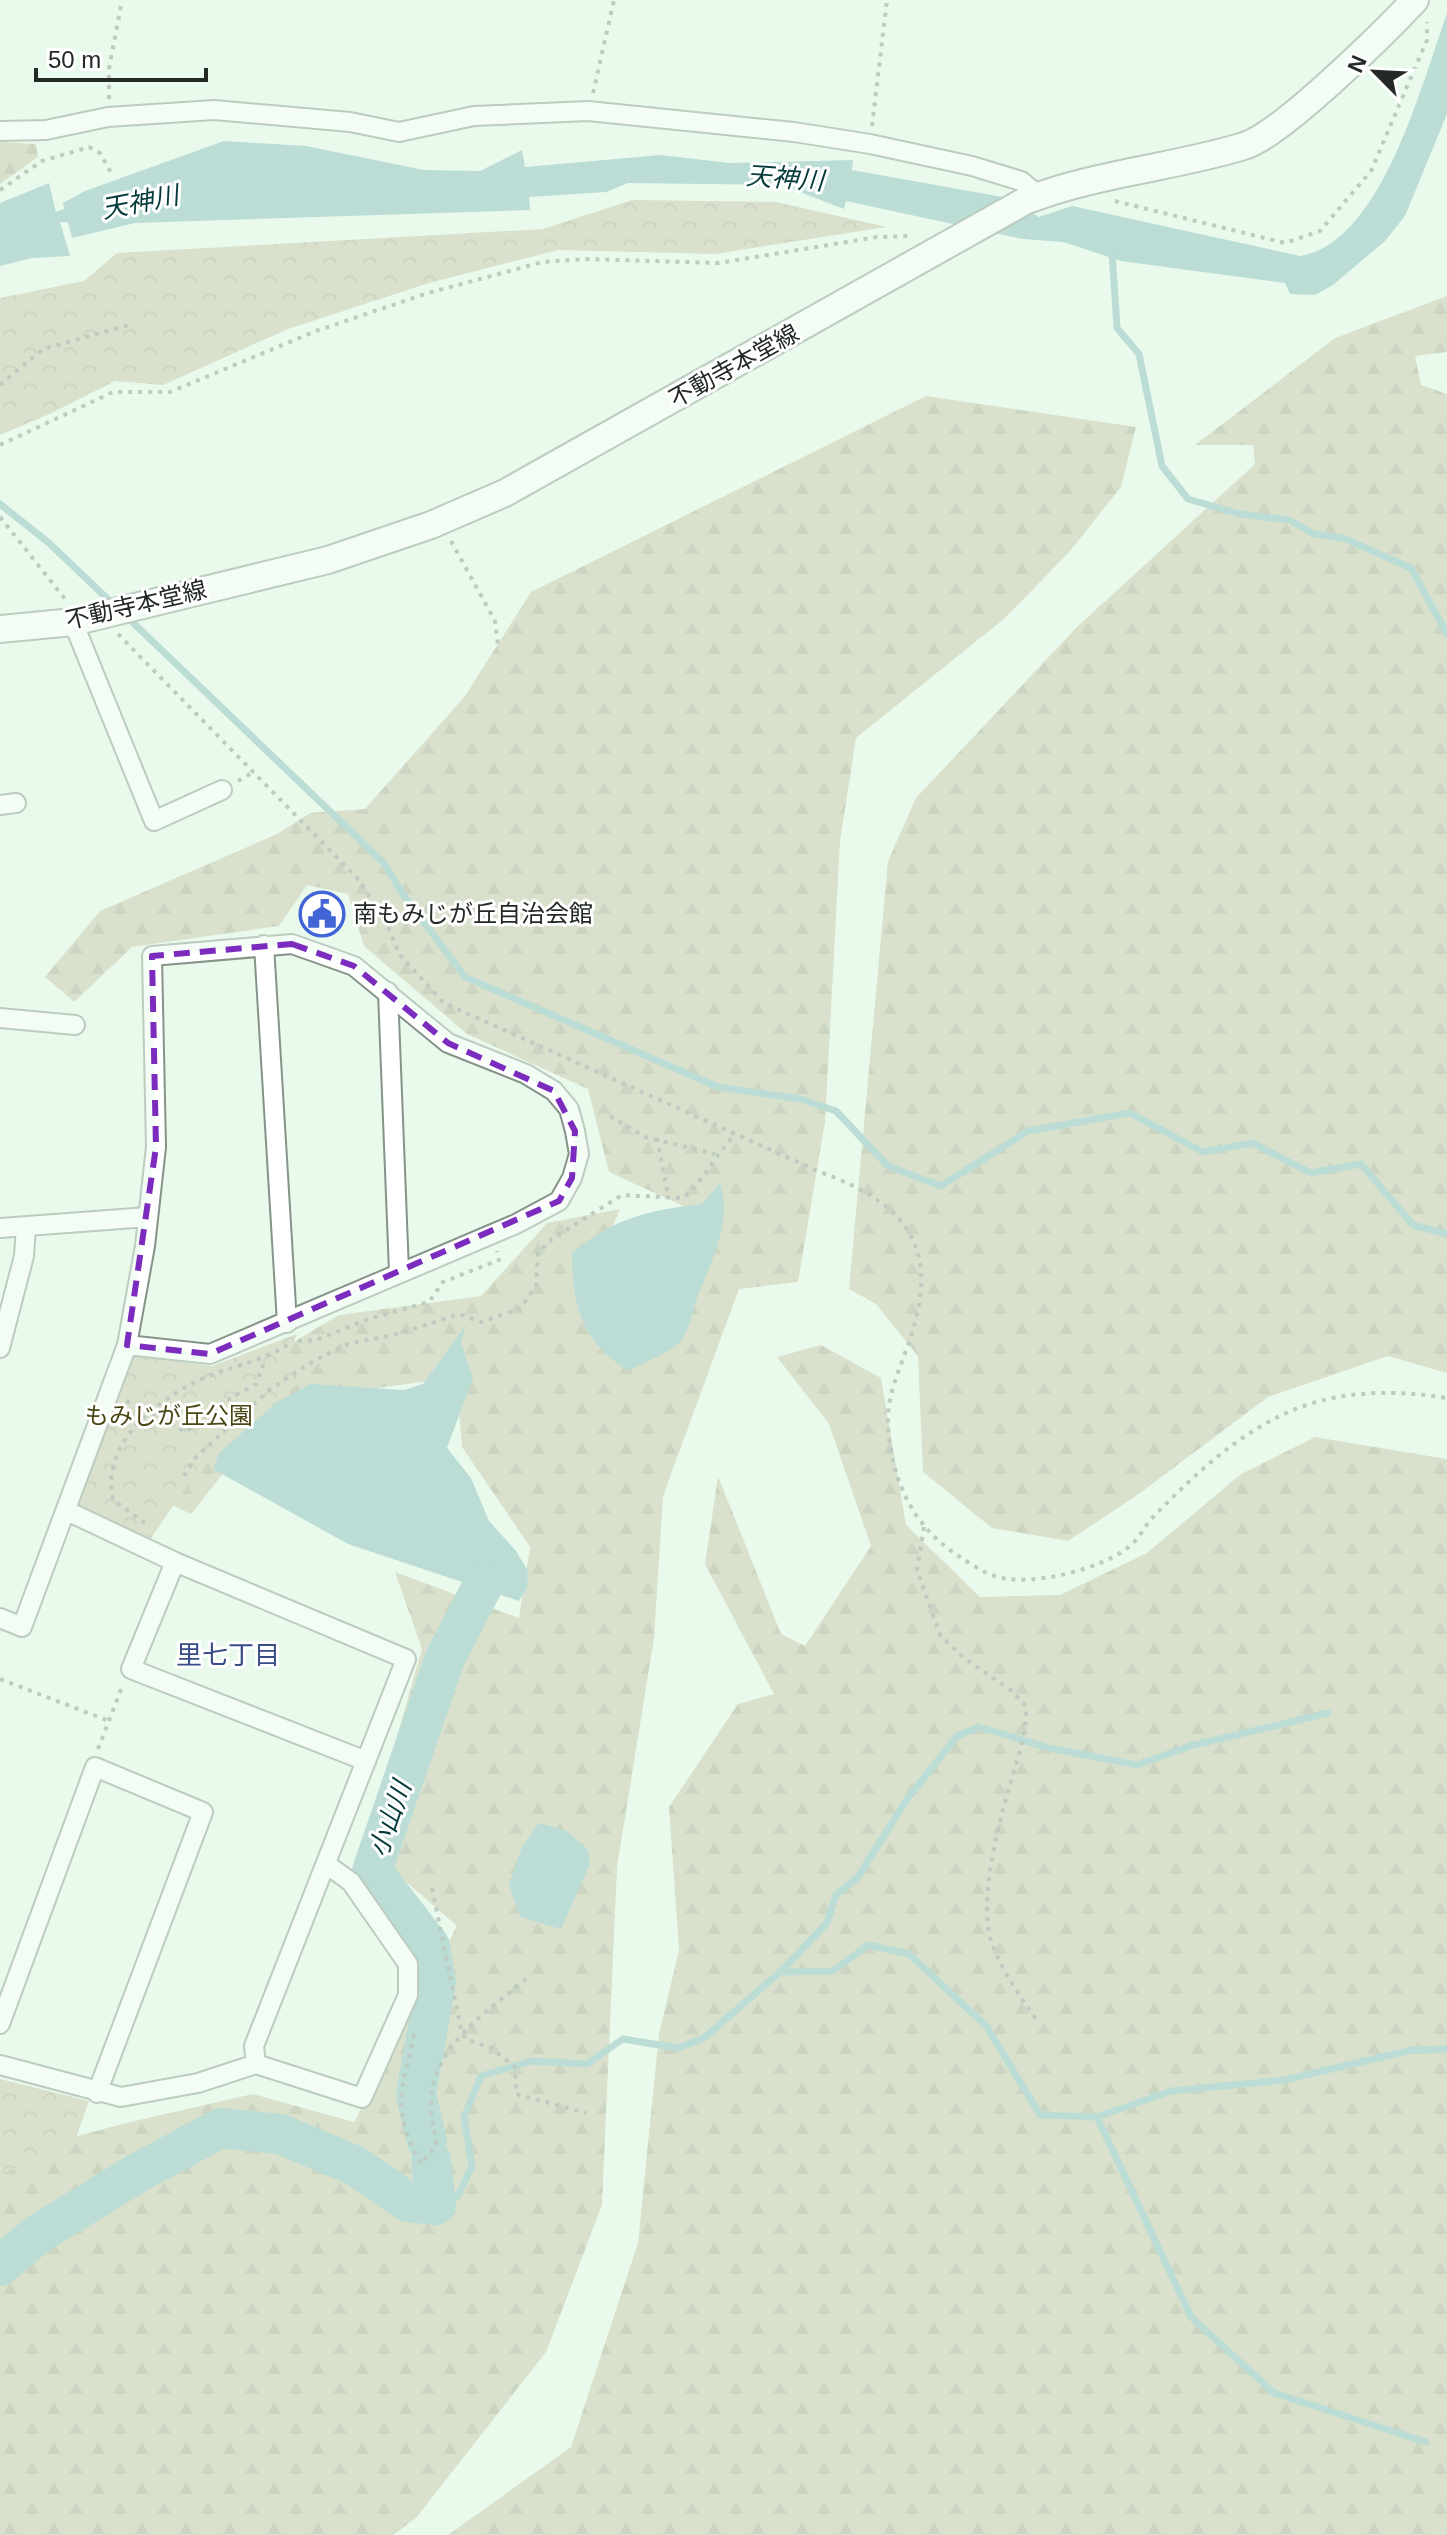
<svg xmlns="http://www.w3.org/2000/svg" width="1447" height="2535" font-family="Arial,'Noto Sans JP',sans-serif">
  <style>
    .forest { fill: url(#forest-firs) }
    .park { fill: url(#park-crowns) }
    .water { fill: #84babb }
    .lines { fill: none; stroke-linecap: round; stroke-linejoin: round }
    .stream { stroke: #84babb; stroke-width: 7 }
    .river { stroke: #84babb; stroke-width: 40 }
    .minor-casing { stroke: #859488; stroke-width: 22 }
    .secondary-casing { stroke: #859488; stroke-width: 30 }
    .path { stroke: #87938a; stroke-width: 4; stroke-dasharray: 4 6; stroke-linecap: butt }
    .minor { stroke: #fff; stroke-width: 18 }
    .secondary { stroke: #fff; stroke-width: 26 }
    .marked { fill: none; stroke: #7b2cbf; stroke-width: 6; stroke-dasharray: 16 10; stroke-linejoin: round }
    .labels { text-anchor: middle; stroke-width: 6; stroke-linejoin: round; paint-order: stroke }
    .street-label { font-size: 24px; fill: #232925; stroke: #fff }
    .poi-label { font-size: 24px; fill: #232925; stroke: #fff; text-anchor: start }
    .park-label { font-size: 24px; fill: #4b4715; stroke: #fff }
    .water-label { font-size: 26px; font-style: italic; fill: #053a3b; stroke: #fff }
    .neighbourhood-label { font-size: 26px; fill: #384d88; stroke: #fff }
  </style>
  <defs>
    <pattern id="forest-firs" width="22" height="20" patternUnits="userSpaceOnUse" patternTransform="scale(2)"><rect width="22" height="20" fill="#c5c3a5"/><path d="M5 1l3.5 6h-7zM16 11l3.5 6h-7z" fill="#a9a88e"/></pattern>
    <pattern id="park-crowns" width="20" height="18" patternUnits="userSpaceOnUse" patternTransform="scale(2)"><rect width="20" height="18" fill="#c5c3a5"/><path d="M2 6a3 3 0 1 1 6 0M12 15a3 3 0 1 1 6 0" fill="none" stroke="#a9a88e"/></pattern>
  </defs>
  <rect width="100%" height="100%" fill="#e9faec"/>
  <g class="forest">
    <polygon points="0,142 36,144 38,157 0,184"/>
    <polygon points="1447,296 1447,352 1415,356 1421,385 1447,394 1447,1373 1388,1356 1268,1397 1136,1496 1068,1541 992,1528 923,1472 918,1356 876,1304 849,1289 888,861 916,798 1077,627 1255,464 1253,445 1195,445 1335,338"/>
    <polygon points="926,396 1136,427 1121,487 1071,550 1005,618 856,738 840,841 825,1122 798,1282 739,1289 663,1496 654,1638 617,1867 602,2205 546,2352 416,2518 393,2535 0,2535 0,2157 126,2123 253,2094 354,2122 457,1926 389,1867 372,1824 422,1649 395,1572 519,1618 530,1547 462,1447 456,1377 309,1398 238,1455 191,1514 144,1492 205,1394 339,1315 481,1296 547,1223 620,1209 594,1273 711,1219 609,1172 588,1089 467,1034 364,946 348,894 307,885 279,926 132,947 74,1002 45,977 100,911 277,834 310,813 365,809 465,696 531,592"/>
    <polygon points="821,1345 881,1378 906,1525 980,1597 1060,1595 1147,1553 1241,1474 1315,1437 1447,1459 1447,2535 448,2535 571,2447 638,2243 659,2034 679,1950 669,1807 738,1704 774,1694 705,1564 718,1476 781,1634 805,1646 871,1546 829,1424 777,1357"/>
  </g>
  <g class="park">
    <polygon points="632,200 776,202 887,227 715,254 558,250 429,283 288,329 163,385 115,381 47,415 0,435 0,298 84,281 117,253 543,229"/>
    <polygon points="297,1334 287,1358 302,1382 256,1409 212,1450 151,1538 77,1507 134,1356 212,1366"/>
    <polygon points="0,2079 89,2101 75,2141 0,2175"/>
  </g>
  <g class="water">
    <path d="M1447,13V114L1405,216L1385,241L1333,285L1315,295L1290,294L1285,283L1121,261L1063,242L1023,239L846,201L844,209L782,185L628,183L606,192L529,197L530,210L135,223L72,238L68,222H60L70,256L32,258L0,266V203L49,183L56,212L64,209L63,203L85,191L224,141L306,146L424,170L480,171L522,150L525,167L661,155L729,163L853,160L852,170L1008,198L1039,217L1072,206L1300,256C1382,243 1422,82 1447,13Z"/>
    <path d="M720,1183C733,1223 710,1263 696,1301C692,1313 689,1330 681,1341C674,1351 642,1363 629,1371C582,1343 572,1305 572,1253C613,1218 650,1210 702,1204Z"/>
    <polygon points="466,1325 461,1342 473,1378 447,1448 471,1478 489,1521 516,1551 528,1571 527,1588 519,1601 348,1544 213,1469 219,1453 277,1402 311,1384 404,1390 423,1384"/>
    <polygon points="539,1823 567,1831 588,1850 590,1864 561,1929 520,1917 509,1885 522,1847"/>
  </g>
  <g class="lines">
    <g class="stream">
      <polyline points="1112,252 1117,328 1139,354 1162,466 1188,499 1239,514 1289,520 1314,534 1343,538 1411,568 1447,634"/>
      <polyline points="0,504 49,543 114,605"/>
      <polyline points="126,616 384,863 402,893 465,977 718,1087 800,1099 836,1111 888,1166 941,1186 1028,1131 1130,1113 1203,1152 1252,1143 1311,1173 1361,1164 1413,1225 1447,1234"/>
      <polyline points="780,1972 833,1971 868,1945 909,1954 987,2027 1040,2115 1097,2117 1171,2091 1285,2080 1411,2050 1447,2049"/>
      <polyline points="1097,2117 1191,2317 1274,2393 1426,2442"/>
      <polyline points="436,2205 458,2196 472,2166 464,2117 481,2076 531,2061 587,2064 623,2039 678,2048 704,2038 780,1972 827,1923 836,1895 857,1878 908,1798 957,1736 979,1727 1049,1748 1137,1765 1190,1746 1328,1713"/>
    </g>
    <g class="river">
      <polyline points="427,2141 416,2095 436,1982 430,1946 372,1871 445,1658 483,1585"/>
      <polyline points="0,2266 38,2234 139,2172 221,2128 280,2134 356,2166 408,2202 436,2205 431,2160"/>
    </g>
    <g class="minor-casing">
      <g id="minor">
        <polyline points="0,131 46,130 108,117 214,110 350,122 399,132 474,116 588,111 794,132 870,144 972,166 1021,181 1039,196"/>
        <polyline points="73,622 154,821 222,790"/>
        <polyline points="0,805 16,803"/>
        <polyline points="264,945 287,1323"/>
        <polyline points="388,992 399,1272"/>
        <polyline points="0,1018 75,1025"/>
        <polyline points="0,1228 148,1217"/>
        <polyline points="0,1348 24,1256 26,1227"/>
        <polyline points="175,1562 131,1669 366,1761"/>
        <polyline points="0,1618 22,1627 127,1345 145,1246 156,1147 152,956 292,944 354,966 448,1043 526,1074 554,1091 569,1109 575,1131 579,1154 572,1178 559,1201 516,1224 210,1354 127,1345"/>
        <polyline points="0,2024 95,1767 203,1812 97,2093"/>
        <polyline points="256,2064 362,2098 408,1995 408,1964 351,1882 326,1864"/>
        <polyline points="0,2065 121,2097 198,2083 256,2064 254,2046 406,1659 175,1562 67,1511"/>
      </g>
    </g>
    <g class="secondary-casing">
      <path id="secondary" d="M0,629L73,622L328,560L431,525L505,493L1025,201C1096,173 1172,168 1244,146C1281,135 1385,32 1415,0"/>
    </g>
    <g class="path">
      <polyline points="593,93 614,0"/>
      <polyline points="109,99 109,69 122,0"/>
      <polyline points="872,126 887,0"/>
      <polyline points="0,190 42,161 89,147 100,153 113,176"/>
      <polyline points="1115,201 1285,243 1320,231 1371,171 1427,40 1427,22"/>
      <polyline points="0,385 43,349 129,325"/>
      <polyline points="0,445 113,392 170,392 316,331 428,293 543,262 585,259 719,263 877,237 911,236"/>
      <polyline points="0,517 65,599"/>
      <polyline points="451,541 495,621 498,645"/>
      <path d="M118,634L359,880L387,924L399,954L444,1003L820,1172C903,1202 941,1244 911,1336C902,1364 887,1393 888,1423C890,1474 910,1523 953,1552C966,1561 980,1571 995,1576C1028,1588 1106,1569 1132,1544C1141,1536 1146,1524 1154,1516C1196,1473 1242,1430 1298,1408C1346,1390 1397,1390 1447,1398"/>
      <polyline points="238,781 255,771"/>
      <polyline points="610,1116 645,1137 715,1154"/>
      <polyline points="657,1138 668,1195"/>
      <polyline points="298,1341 316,1340 368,1319 429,1302 443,1282 499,1260 497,1251"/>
      <polyline points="126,1401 186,1432 218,1405 256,1384 265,1360"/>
      <path d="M184,1476L196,1457L269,1390L317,1359L348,1344L398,1334L459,1314L482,1322L521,1308L536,1285L538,1253L552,1239L622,1195L683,1198C705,1180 715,1154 736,1134"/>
      <path d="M145,1523L113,1500C101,1446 150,1406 193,1383C225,1367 260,1363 289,1344"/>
      <path d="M924,1527L917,1570L940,1635L964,1658L1012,1691L1026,1706C1027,1735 1016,1763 1008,1791C997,1830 978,1904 992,1944C1002,1971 1019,1995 1036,2019"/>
      <polyline points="0,1679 109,1721"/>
      <polyline points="98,1749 122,1687"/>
      <polyline points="432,1888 462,2034 468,2040 491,2048 515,2067 516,2094 586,2113"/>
      <path d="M414,2034C402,2092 390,2109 421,2164L436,2146C436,2132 430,2117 431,2103C432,2045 489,2011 528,1977"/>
    </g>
    <use href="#minor" class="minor"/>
    <use href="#secondary" class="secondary"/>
  </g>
  <path d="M0 0H1447V2535H0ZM292,944L354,966L448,1043L554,1091L575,1131L572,1178L559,1201L210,1354L127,1345L156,1147L152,956Z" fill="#e9faec" fill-opacity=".55" fill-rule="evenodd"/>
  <path class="marked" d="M292,944L354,966L448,1043L554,1091L575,1131L572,1178L559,1201L210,1354L127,1345L156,1147L152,956Z"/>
  <defs>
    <g id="civic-ring" transform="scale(2.3)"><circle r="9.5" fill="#fff" stroke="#4164d7" stroke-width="1.5"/><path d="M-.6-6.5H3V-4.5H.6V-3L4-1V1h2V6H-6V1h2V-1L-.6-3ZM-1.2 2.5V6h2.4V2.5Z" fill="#4164d7"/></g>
  </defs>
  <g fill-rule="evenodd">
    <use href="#civic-ring" x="322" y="914"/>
  </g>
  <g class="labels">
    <g class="street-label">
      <text transform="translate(734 366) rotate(-29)" y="8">不動寺本堂線</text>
      <text transform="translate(136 605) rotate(-13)" y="8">不動寺本堂線</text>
    </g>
    <g class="poi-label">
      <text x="353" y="922">南もみじが丘自治会館</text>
    </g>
    <g class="park-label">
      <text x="169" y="1424">もみじが丘公園</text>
    </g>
    <g class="water-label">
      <text transform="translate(785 178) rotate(4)" y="9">天神川</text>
      <text transform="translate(140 202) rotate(-11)" y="9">天神川</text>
      <text transform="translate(390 1819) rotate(-71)" y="9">小山川</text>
    </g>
    <g class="neighbourhood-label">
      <text x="228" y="1664">里七丁目</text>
    </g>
  </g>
  <g transform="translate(1375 72) rotate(294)" stroke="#ffffff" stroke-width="6" paint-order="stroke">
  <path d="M0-6L14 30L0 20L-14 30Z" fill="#232925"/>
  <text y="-12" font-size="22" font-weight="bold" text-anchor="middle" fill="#232925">N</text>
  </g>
  <path d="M36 68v12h170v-12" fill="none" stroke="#232925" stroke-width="4"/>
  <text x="48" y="68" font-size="24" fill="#232925" stroke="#ffffff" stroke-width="6" paint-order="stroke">50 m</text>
</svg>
